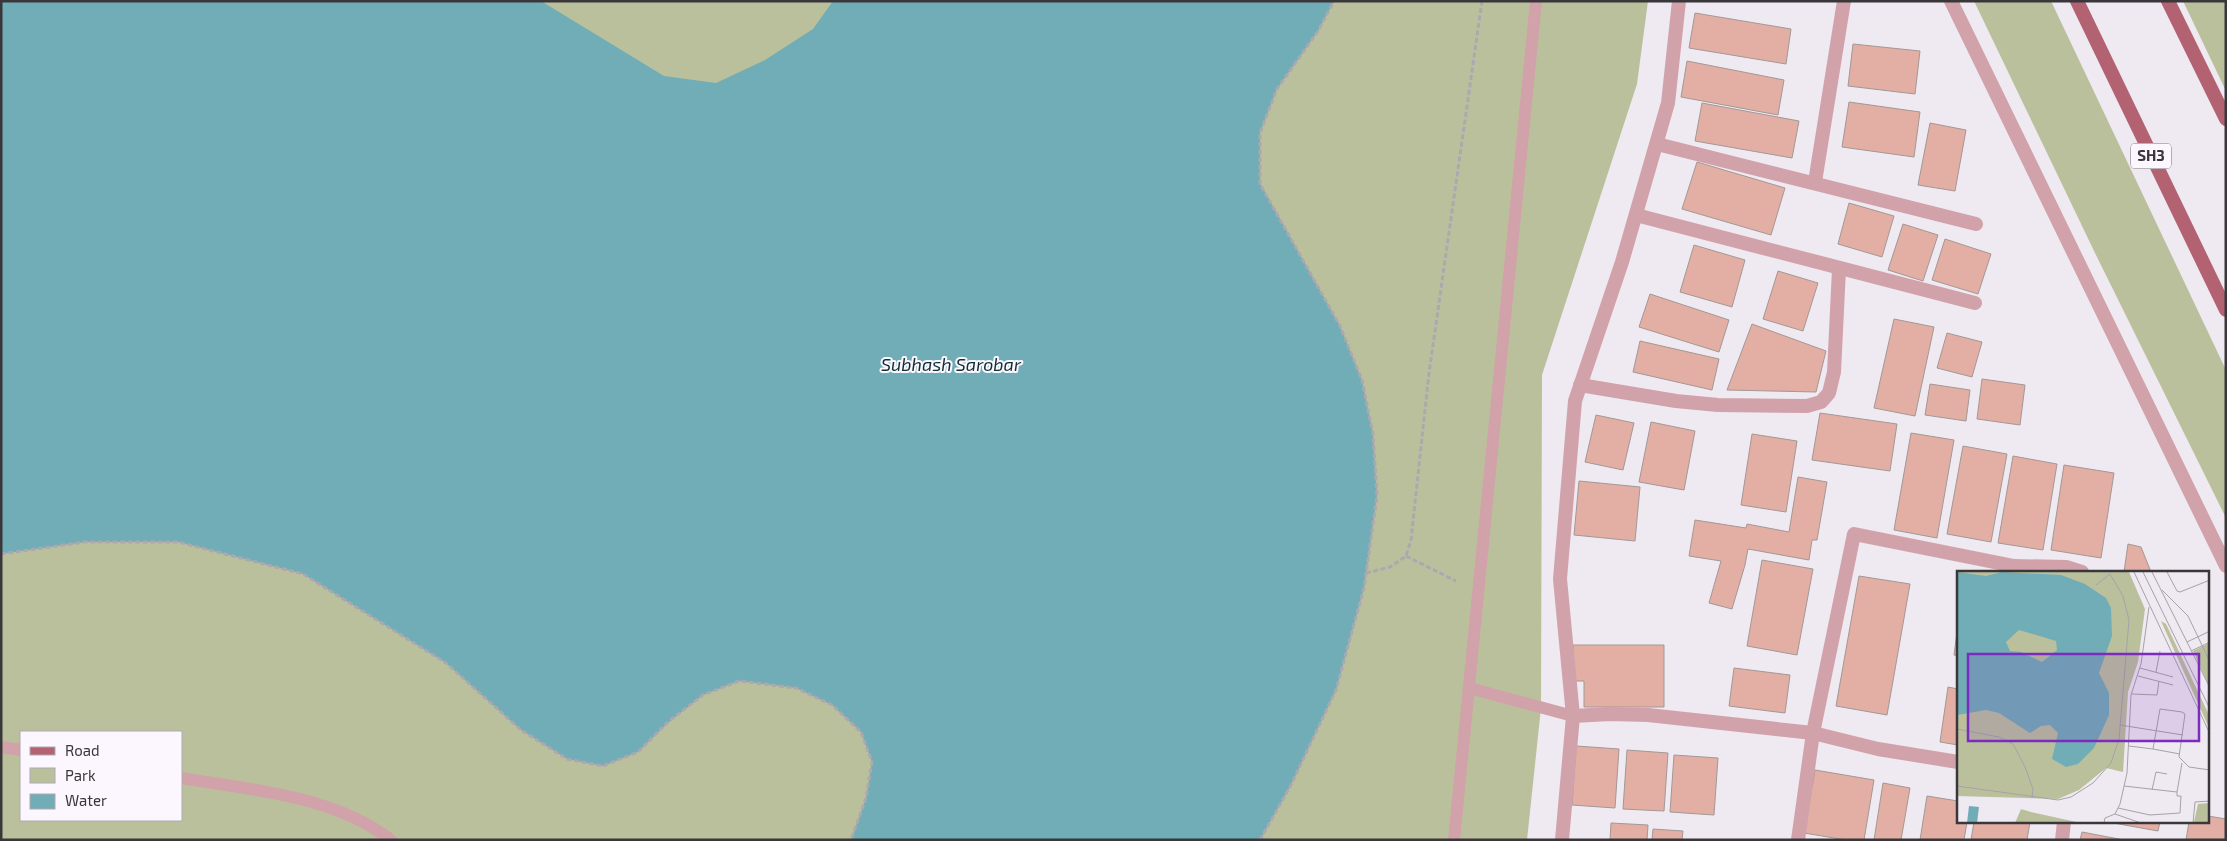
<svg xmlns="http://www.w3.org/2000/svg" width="2227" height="841" font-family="'Exo 2',sans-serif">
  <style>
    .green { fill: #bbc09c; fill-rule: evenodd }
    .water { fill: #71adb7 }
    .building { fill: #e3aea4; stroke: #a29896 }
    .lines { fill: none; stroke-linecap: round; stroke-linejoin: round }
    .path { stroke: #ada8af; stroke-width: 3; stroke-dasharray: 5 2.5; stroke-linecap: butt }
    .service { stroke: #d1a2a9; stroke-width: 12 }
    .minor { stroke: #d1a2a9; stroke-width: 14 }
    .tertiary { stroke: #d1a2a9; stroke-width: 14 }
    .primary { stroke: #b36272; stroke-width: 14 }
    .labels { text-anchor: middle; stroke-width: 4; stroke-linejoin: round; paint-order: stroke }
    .shield { fill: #fcf7ff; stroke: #747175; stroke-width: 1 }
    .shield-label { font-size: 15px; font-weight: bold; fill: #39373a }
    .water-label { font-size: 18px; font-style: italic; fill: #0f2f33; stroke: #fcf7ff }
    .inset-road { fill: none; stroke: #a6a2a8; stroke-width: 1 }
    .view { fill: #7b2cbf; fill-opacity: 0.15; stroke: #7b2cbf; stroke-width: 2.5 }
    .inset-edge { fill: none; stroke: #39373a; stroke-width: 2.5 }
  </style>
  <rect width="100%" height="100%" fill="#efe9f1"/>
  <g class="green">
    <path d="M1,1H1648L1637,84L1542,375L1541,708L1527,840H1ZM21,732H181V820H21Z"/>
    <polygon points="1974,1 2051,1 2226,370 2226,518 2095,253"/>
    <polygon points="2183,1 2226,1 2226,91"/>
  </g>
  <polygon class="water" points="1,1 541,1 664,76 716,83 765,60 813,29 833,1 1334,1 1318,31 1277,89 1260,133 1260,183 1340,326 1362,380 1373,434 1377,496 1364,588 1336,690 1291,785 1260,840 851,840 866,798 872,762 861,732 832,705 796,688 739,681 703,695 669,722 638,752 603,766 567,759 521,730 446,663 303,574 178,542 85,542 1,554"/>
  <g class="building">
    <polygon points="1695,13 1791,29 1786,64 1689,48"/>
    <polygon points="1853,44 1920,51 1915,94 1848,86"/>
    <polygon points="1687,61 1784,80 1778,115 1681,97"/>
    <polygon points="1849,102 1920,112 1914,157 1842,147"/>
    <polygon points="1702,103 1799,121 1792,158 1695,141"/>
    <polygon points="1930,123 1966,130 1955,191 1918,185"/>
    <polygon points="1697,162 1785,188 1771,235 1682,209"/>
    <polygon points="1849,203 1894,216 1882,257 1838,244"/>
    <polygon points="1903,224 1938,235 1923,281 1888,270"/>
    <polygon points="1945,239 1991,254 1978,294 1932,280"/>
    <polygon points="1694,245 1745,260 1732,307 1680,292"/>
    <polygon points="1778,271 1818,283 1803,331 1763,319"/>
    <polygon points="1650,294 1729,320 1719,352 1639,327"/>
    <polygon points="1894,319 1934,327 1915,416 1874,408"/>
    <polygon points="1752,324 1826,351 1816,392 1727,390"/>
    <polygon points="1947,333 1982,342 1972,377 1937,368"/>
    <polygon points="1640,341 1719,359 1712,390 1633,372"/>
    <polygon points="1982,379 2025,385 2020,425 1977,419"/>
    <polygon points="1930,384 1970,390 1966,421 1925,415"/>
    <polygon points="1820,413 1897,424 1890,471 1812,460"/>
    <polygon points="1596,415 1634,423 1623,470 1585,462"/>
    <polygon points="1651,422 1695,431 1684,490 1639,482"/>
    <polygon points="1911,433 1954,440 1937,538 1894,530"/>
    <polygon points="1752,434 1797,441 1786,512 1741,505"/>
    <polygon points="1963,446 2007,454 1991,542 1947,534"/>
    <polygon points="2013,456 2057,464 2043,550 1998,543"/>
    <polygon points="2064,465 2114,473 2101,558 2051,550"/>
    <polygon points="1798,477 1827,482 1817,540 1812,540 1809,560 1748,549 1745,565 1732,609 1709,603 1721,561 1689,556 1695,520 1746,528 1747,524 1789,532"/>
    <polygon points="1579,481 1640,487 1635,541 1574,535"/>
    <polygon points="2128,544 2141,547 2151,572 2124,572"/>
    <polygon points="1762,560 1813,569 1797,655 1747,646"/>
    <polygon points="1859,576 1910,584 1887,715 1836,706"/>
    <polygon points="1958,625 1958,656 1954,655"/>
    <polygon points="1573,645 1664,645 1664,707 1584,707 1584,681 1573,681"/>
    <polygon points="1734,668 1790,675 1785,713 1729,706"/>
    <polygon points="1948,687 1958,689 1958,745 1940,742"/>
    <polygon points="1576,746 1619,749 1615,808 1572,805"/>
    <polygon points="1627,750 1668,753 1664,811 1623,809"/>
    <polygon points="1674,755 1718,758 1714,815 1670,812"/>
    <polygon points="1815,770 1874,780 1864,840 1846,840 1804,833"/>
    <polygon points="1883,783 1910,788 1901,840 1874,840"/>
    <polygon points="1927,796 1958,801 1958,822 1967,822 1964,840 1920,840"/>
    <polygon points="2208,816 2226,819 2226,840 2186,840 2189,822 2208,822"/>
    <polygon points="1974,822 2030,822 2027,840 1971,840"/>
    <polygon points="2108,822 2160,822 2158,831"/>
    <polygon points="1611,823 1648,825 1647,840 1610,840"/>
    <polygon points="1653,829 1683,831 1682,840 1652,840"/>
    <polygon points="2082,832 2124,840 2080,840"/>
  </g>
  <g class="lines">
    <g class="path">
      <polyline points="1,554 85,542 178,542 303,574 446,663 521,730 567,759 603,766 638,752 669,721 703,695 739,681 796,688 832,705 861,732 872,762 866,798 851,840"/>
      <polyline points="1406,556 1456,581"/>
      <polyline points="1366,573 1390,567 1406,556 1411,540 1429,373 1482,1"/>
      <polyline points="1260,840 1291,785 1336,690 1364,588 1377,496 1373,434 1362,380 1340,326 1260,184 1260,133 1277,89 1318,31 1334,1"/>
    </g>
    <g class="service">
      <polyline points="1469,688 1573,716"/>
      <polyline points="1,747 21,750"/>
      <path d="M181,778C252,790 332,795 391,840"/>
      <polyline points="1454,840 1536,1"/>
    </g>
    <g class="minor">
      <polyline points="1657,144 1976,224"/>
      <polyline points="1815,182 1844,1"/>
      <polyline points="1636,215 1975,303"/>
      <polyline points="1580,385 1676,401 1718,405 1807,406 1821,402 1829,393 1834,372 1839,269"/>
      <polyline points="1573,716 1610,714 1648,715 1813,733 1878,749 1958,762"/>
      <polyline points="1798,840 1813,733 1854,534 2014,566 2066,567 2082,572"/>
      <polyline points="2062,840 2064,822"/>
    </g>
    <g class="tertiary">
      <polyline points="1951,1 2226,566"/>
      <polyline points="1562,840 1573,716 1560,579 1575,401 1622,262 1668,103 1679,1"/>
    </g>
    <g class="primary">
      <polyline points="2077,1 2226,310"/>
      <polyline points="2168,1 2226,119"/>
    </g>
  </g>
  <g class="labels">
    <rect class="shield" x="2131" y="143.5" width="40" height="25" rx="4"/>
    <g class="shield-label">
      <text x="2151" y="161">SH3</text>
    </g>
    <g class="water-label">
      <text x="951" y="371">Subhash Sarobar</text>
    </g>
  </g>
  <g transform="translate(1957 571)">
    <rect width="252" height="252" fill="#efe9f1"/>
    <path d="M0,1H172L188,38L181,91L171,121L166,201L149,197L122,219L101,228L0,225ZM204,50L209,53L252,144V157ZM252,72V115L236,80ZM252,232V252L237,251L241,233ZM64,238L74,241L124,252H58Z" fill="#bbc09c"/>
    <path d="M0,1L29,5L45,1L104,4L128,13L149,27L154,37L155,65L142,102L152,122V144L137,177L121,193L109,196L95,188L101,162L93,154L84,155L73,162L42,142L29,139L0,144ZM62,59L99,70L100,79L85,91L64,81L53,80L49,71ZM12,235L22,236L20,252H10Z" fill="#71adb7" fill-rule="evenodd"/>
    <path class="inset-road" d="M177,1L253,163M186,1L253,138M195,1L253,117M210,1L220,20L223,21L253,9M205,19L231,45L253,91M230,71L253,60M234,80L253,71M183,97L216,106M199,101L203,80M181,105L216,114M175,123L200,124L202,110M163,154L226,164M0,158L42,166L56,173L68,196L76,218L75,227M172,175L196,178L203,138L225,141L228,143L222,186L232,196L253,199M196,178L223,183M0,215L101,229L114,226L136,212L154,192L162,168L172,49L166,25L153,3L139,14M195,219L199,201L210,203M220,221L225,192M161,237L193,244L223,242L224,225H220V221L167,215M158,243L184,252M147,252L148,247L158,243L163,233L170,202L174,124L184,93L192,36M236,252L238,231L253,230"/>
    <path class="view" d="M11,83H242V170H11Z"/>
    <rect width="252" height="252" class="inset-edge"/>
  </g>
  <rect width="2227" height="841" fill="none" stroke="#39373a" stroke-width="5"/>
  <rect x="20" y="731" width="162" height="90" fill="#fcf7ff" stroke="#aeaab0"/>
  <rect x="30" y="747" width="25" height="8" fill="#b36272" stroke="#aeaab0"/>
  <text x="65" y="756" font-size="15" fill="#39373a">Road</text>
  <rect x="30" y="768" width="25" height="15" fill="#bbc09c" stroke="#aeaab0"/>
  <text x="65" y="781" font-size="15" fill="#39373a">Park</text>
  <rect x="30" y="794" width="25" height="15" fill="#71adb7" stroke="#aeaab0"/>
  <text x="65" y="806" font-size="15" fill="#39373a">Water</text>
</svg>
